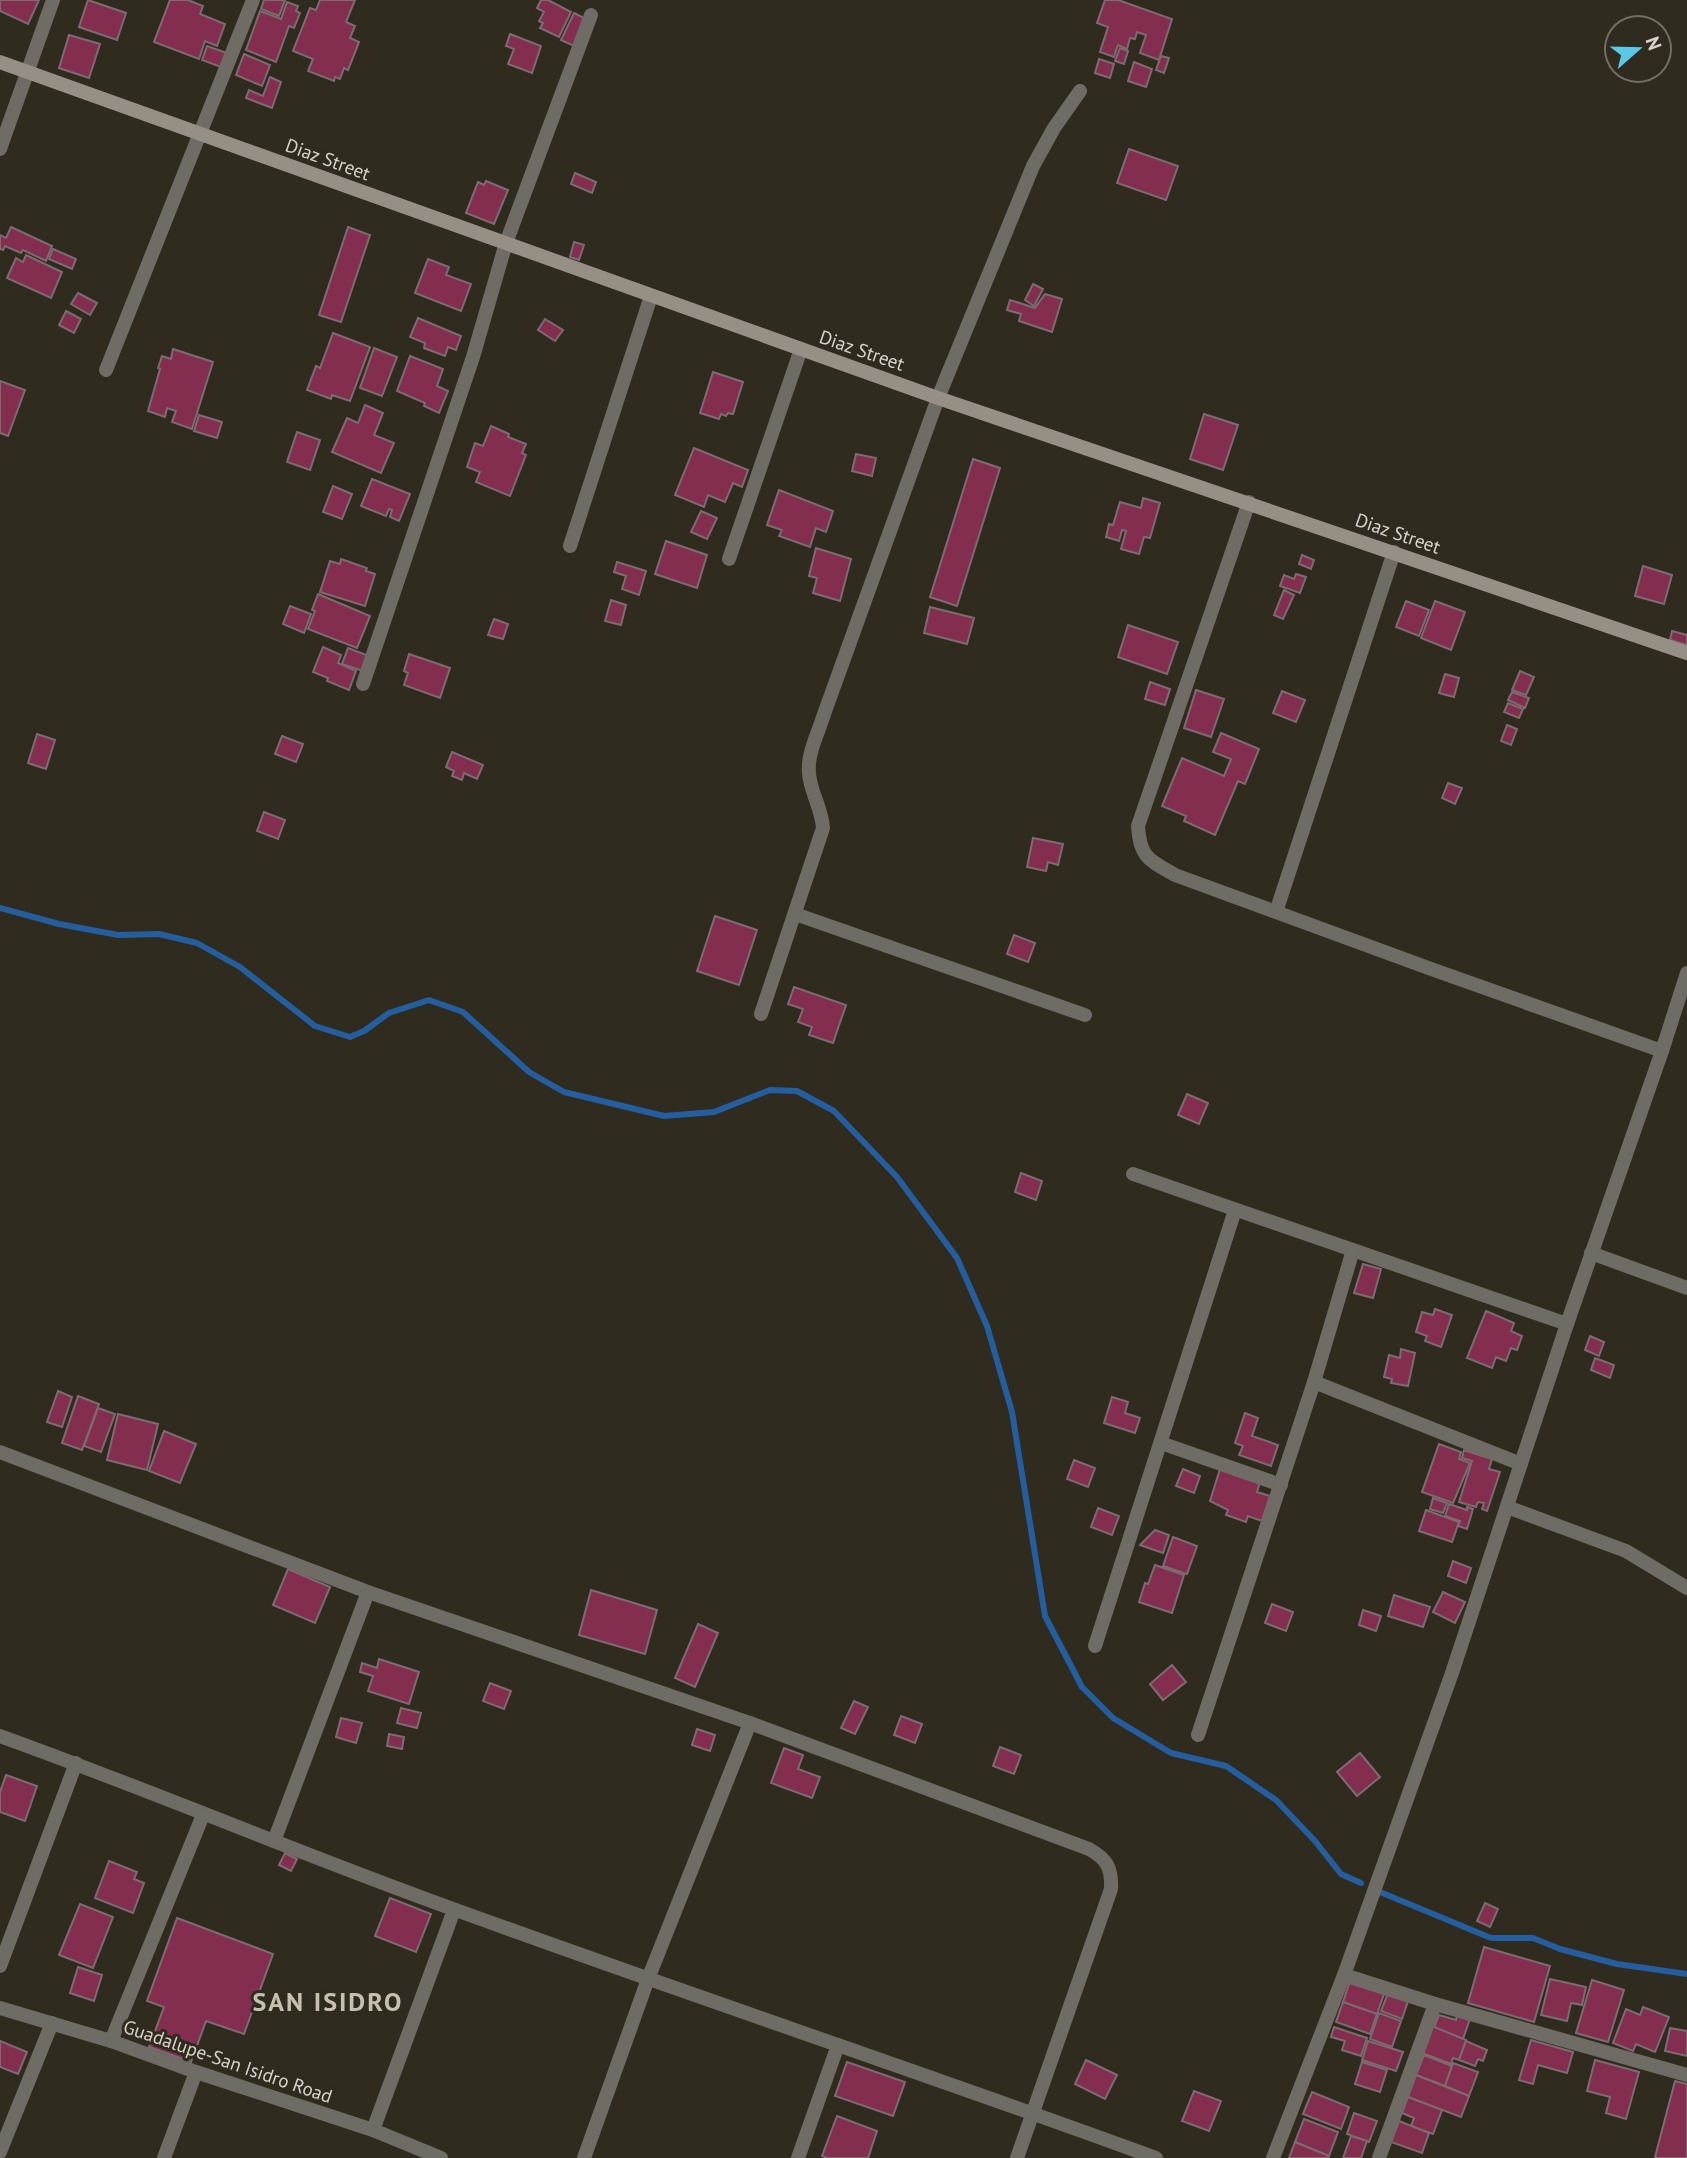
<svg xmlns="http://www.w3.org/2000/svg" width="1687" height="2158" font-family="'PT Sans',sans-serif">
  <style>
    .lines { fill: none; stroke-linecap: round; stroke-linejoin: round }
    .stream { stroke: #245e9f; stroke-width: 6 }
    .building { fill: #832e4f; stroke: #7c6b70; stroke-width: 2 }
    .minor { stroke: #6f6b65; stroke-width: 14 }
    .tertiary { stroke: #6f6b65; stroke-width: 14 }
    .secondary { stroke: #968f86; stroke-width: 14 }
    .labels { text-anchor: middle; stroke-width: 6; stroke-linejoin: round; paint-order: stroke }
    .street-label { font-size: 19px; fill: #d6d3cb; stroke: #2f2b1e }
    .district-label { font-size: 26px; font-weight: bold; letter-spacing: 2px; fill: #c6c0b0; stroke: #2f2b1e }
  </style>
  <rect width="100%" height="100%" fill="#2f2b1e"/>
  <g class="lines">
    <g class="stream">
      <polyline points="0,908 59,924 118,935 159,934 197,943 240,967 315,1026 350,1037 364,1031 389,1013 429,1000 463,1012 529,1072 564,1092 664,1116 714,1112 770,1090 797,1091 834,1111 897,1177 957,1258 987,1326 1012,1412 1045,1616 1082,1687 1113,1718 1171,1753 1226,1766 1276,1800 1315,1841 1341,1874 1361,1883"/>
      <polyline points="1380,1892 1491,1938 1533,1938 1560,1949 1617,1964 1687,1974"/>
    </g>
  </g>
  <g class="building">
    <polygon points="0,0 39,0 28,24 0,11"/>
    <polygon points="88,0 126,13 117,40 79,27"/>
    <polygon points="170,0 188,0 203,6 200,14 225,24 217,46 205,41 199,59 154,42"/>
    <polygon points="264,0 285,0 279,16 261,9"/>
    <polygon points="320,0 355,0 346,22 355,26 350,38 359,42 348,70 344,68 340,79 335,77 334,81 308,71 313,59 293,51 310,8 316,10"/>
    <polygon points="541,0 548,0 571,12 559,37 540,28 543,23 539,21 544,12 537,8"/>
    <polygon points="1105,0 1118,0 1172,19 1159,60 1140,53 1146,35 1137,32 1135,39 1130,38 1127,49 1118,45 1114,57 1100,52 1108,27 1097,23"/>
    <polygon points="287,2 298,6 296,11 300,13 294,28 289,26 276,62 246,50 260,11 281,19"/>
    <polygon points="574,13 586,19 574,46 561,40"/>
    <polygon points="510,34 541,46 532,73 508,64 514,49 506,46"/>
    <polygon points="69,35 100,44 89,78 59,68"/>
    <polygon points="207,46 227,53 221,67 202,60"/>
    <polygon points="1120,48 1128,51 1124,64 1115,61"/>
    <polygon points="244,54 270,65 262,86 236,75"/>
    <polygon points="1161,56 1169,58 1164,73 1156,70"/>
    <polygon points="1099,59 1114,64 1110,78 1095,73"/>
    <polygon points="1134,62 1152,69 1146,87 1128,81"/>
    <polygon points="270,77 281,82 272,108 246,98 249,90 263,96"/>
    <polygon points="1129,149 1178,166 1166,200 1117,183"/>
    <polygon points="575,173 596,182 592,193 571,184"/>
    <polygon points="486,181 508,190 494,224 466,213 478,182 484,185"/>
    <polygon points="11,227 52,246 46,261 23,250 21,253 5,246 3,250 0,249 0,235 6,238"/>
    <polygon points="348,227 370,235 341,322 319,315"/>
    <polygon points="574,242 584,245 579,260 570,257"/>
    <polygon points="53,249 76,259 72,269 49,259"/>
    <polygon points="26,255 62,272 51,298 7,278 16,258 23,262"/>
    <polygon points="428,259 449,267 446,275 471,284 461,311 415,293"/>
    <polygon points="1033,284 1043,289 1034,306 1025,300"/>
    <polygon points="78,293 97,303 90,315 71,304"/>
    <polygon points="1045,294 1062,299 1052,332 1019,321 1021,314 1007,310 1010,300 1035,308"/>
    <polygon points="66,311 81,319 74,333 59,325"/>
    <polygon points="418,318 461,336 456,350 448,347 445,356 424,348 425,343 410,337"/>
    <polygon points="545,319 563,330 555,341 538,330"/>
    <polygon points="333,333 370,347 350,401 332,395 331,399 307,390 316,366 320,368"/>
    <polygon points="374,348 397,357 382,396 360,388"/>
    <polygon points="173,349 213,362 192,429 172,422 176,411 167,408 165,417 148,411 160,369 158,368 162,356 171,359"/>
    <polygon points="410,356 443,369 437,386 448,391 439,413 424,406 425,403 397,391"/>
    <polygon points="713,372 743,382 733,414 728,413 726,416 721,414 719,419 700,413"/>
    <polygon points="0,381 25,390 8,436 0,433"/>
    <polygon points="365,405 383,413 374,435 394,443 381,473 332,452 347,418 358,423"/>
    <polygon points="1204,414 1238,425 1223,470 1190,459"/>
    <polygon points="199,415 222,422 217,438 194,431"/>
    <polygon points="491,426 509,434 508,437 526,444 522,453 526,455 510,496 476,482 480,472 467,467 475,443 483,446"/>
    <polygon points="297,432 320,440 310,470 287,462"/>
    <polygon points="694,448 748,470 742,487 733,483 725,502 708,495 704,507 675,495"/>
    <polygon points="856,454 876,458 872,476 852,471"/>
    <polygon points="973,459 1000,468 957,606 930,597"/>
    <polygon points="372,479 410,494 399,521 390,517 392,510 389,509 386,516 361,506"/>
    <polygon points="333,486 352,494 342,519 323,512"/>
    <polygon points="779,490 833,511 826,532 816,528 810,547 779,536 782,530 767,525"/>
    <polygon points="1143,498 1160,503 1150,538 1144,537 1139,554 1121,549 1126,531 1122,530 1119,541 1106,537 1109,524 1113,525 1120,502 1141,508"/>
    <polygon points="701,511 717,518 707,539 691,532"/>
    <polygon points="666,541 707,555 697,588 655,574"/>
    <polygon points="816,548 851,559 840,601 813,593 817,578 809,576"/>
    <polygon points="1302,555 1314,560 1311,569 1299,564"/>
    <polygon points="341,559 367,568 366,571 375,574 365,606 320,592 330,561 340,564"/>
    <polygon points="617,562 646,571 639,595 622,589 626,576 614,572"/>
    <polygon points="1643,566 1672,575 1664,604 1635,596"/>
    <polygon points="1296,574 1306,577 1300,593 1280,586 1284,575 1294,579"/>
    <polygon points="1284,590 1294,595 1283,619 1274,615"/>
    <polygon points="318,594 370,616 357,648 308,629 315,611 312,610"/>
    <polygon points="611,600 626,605 621,625 605,621"/>
    <polygon points="1406,601 1429,610 1419,636 1396,627"/>
    <polygon points="1435,601 1465,612 1451,650 1421,638"/>
    <polygon points="290,606 311,614 304,633 283,624"/>
    <polygon points="930,607 974,618 967,644 924,633"/>
    <polygon points="494,619 508,624 503,639 488,635"/>
    <polygon points="1128,625 1178,642 1167,674 1118,657"/>
    <polygon points="1672,631 1687,635 1687,645 1670,640"/>
    <polygon points="323,647 341,655 338,663 356,671 349,690 327,681 328,678 313,672"/>
    <polygon points="348,648 369,656 363,671 342,664"/>
    <polygon points="409,654 450,668 440,698 404,685 408,673 404,671"/>
    <polygon points="1520,671 1534,677 1526,695 1512,690"/>
    <polygon points="1445,674 1459,678 1454,697 1439,693"/>
    <polygon points="1150,682 1170,689 1165,705 1145,699"/>
    <polygon points="1196,690 1224,699 1211,737 1184,728"/>
    <polygon points="1282,691 1305,700 1296,722 1273,713"/>
    <polygon points="1512,692 1529,698 1525,708 1508,700"/>
    <polygon points="1508,703 1523,709 1519,718 1504,712"/>
    <polygon points="1507,725 1517,729 1511,745 1501,741"/>
    <polygon points="1221,733 1259,749 1245,784 1238,781 1215,835 1184,821 1186,816 1162,806 1182,758 1224,776 1231,759 1213,752"/>
    <polygon points="37,734 55,740 46,769 28,763"/>
    <polygon points="282,736 303,744 296,762 275,754"/>
    <polygon points="452,752 483,765 477,779 464,773 462,780 452,776 454,771 446,767"/>
    <polygon points="1448,783 1462,788 1455,804 1442,798"/>
    <polygon points="264,812 285,820 278,839 257,831"/>
    <polygon points="1033,838 1063,844 1058,865 1048,862 1046,871 1027,867"/>
    <polygon points="715,916 757,930 739,985 697,971"/>
    <polygon points="1014,935 1035,943 1028,962 1007,954"/>
    <polygon points="794,987 846,1005 833,1043 809,1035 812,1027 798,1022 803,1009 788,1004"/>
    <polygon points="1187,1094 1208,1103 1199,1124 1178,1115"/>
    <polygon points="1021,1173 1042,1181 1036,1200 1015,1192"/>
    <polygon points="1363,1264 1381,1269 1373,1298 1354,1293"/>
    <polygon points="1435,1309 1452,1315 1441,1347 1425,1341 1427,1336 1416,1332 1422,1312 1433,1315"/>
    <polygon points="1486,1311 1514,1323 1511,1331 1522,1336 1517,1350 1511,1348 1506,1361 1496,1357 1492,1368 1467,1358"/>
    <polygon points="1590,1336 1604,1342 1599,1356 1585,1350"/>
    <polygon points="1401,1349 1415,1353 1408,1386 1391,1383 1392,1379 1384,1377 1389,1355 1400,1358"/>
    <polygon points="1595,1358 1614,1365 1610,1378 1591,1370"/>
    <polygon points="58,1391 72,1397 62,1427 47,1422"/>
    <polygon points="78,1396 99,1404 82,1450 62,1443"/>
    <polygon points="1112,1397 1128,1402 1125,1413 1140,1418 1135,1433 1104,1423"/>
    <polygon points="98,1408 115,1414 101,1452 84,1446"/>
    <polygon points="1245,1413 1258,1418 1252,1436 1278,1445 1271,1466 1239,1455 1243,1446 1235,1443"/>
    <polygon points="118,1414 158,1424 147,1470 107,1460"/>
    <polygon points="164,1431 196,1444 180,1483 149,1471"/>
    <polygon points="1439,1444 1461,1452 1459,1459 1470,1463 1453,1503 1422,1492"/>
    <polygon points="1464,1450 1492,1459 1489,1469 1500,1472 1487,1511 1482,1509 1484,1503 1478,1502 1476,1507 1459,1502 1472,1461 1462,1458"/>
    <polygon points="1074,1460 1095,1468 1088,1487 1067,1479"/>
    <polygon points="1183,1469 1200,1476 1194,1493 1176,1486"/>
    <polygon points="1220,1469 1260,1482 1257,1492 1270,1496 1262,1521 1248,1516 1246,1522 1226,1515 1228,1510 1210,1501"/>
    <polygon points="1433,1498 1447,1503 1443,1513 1430,1509"/>
    <polygon points="1449,1504 1467,1510 1467,1507 1473,1509 1467,1529 1458,1526 1460,1521 1445,1516"/>
    <polygon points="1098,1508 1119,1516 1112,1535 1091,1527"/>
    <polygon points="1426,1510 1459,1522 1452,1542 1419,1531"/>
    <polygon points="1155,1530 1169,1535 1163,1553 1140,1545"/>
    <polygon points="1173,1537 1197,1546 1187,1574 1163,1566"/>
    <polygon points="1453,1561 1471,1568 1466,1583 1448,1576"/>
    <polygon points="1155,1565 1184,1575 1172,1613 1139,1602 1145,1583 1148,1584"/>
    <polygon points="288,1569 330,1587 315,1623 273,1605"/>
    <polygon points="591,1590 657,1610 645,1654 579,1635"/>
    <polygon points="1443,1592 1465,1602 1455,1623 1433,1612"/>
    <polygon points="1394,1595 1430,1607 1423,1627 1388,1616"/>
    <polygon points="1272,1604 1293,1612 1286,1631 1265,1623"/>
    <polygon points="1363,1610 1381,1616 1376,1631 1359,1625"/>
    <polygon points="698,1624 718,1633 695,1687 675,1678"/>
    <polygon points="379,1659 419,1672 409,1704 368,1691 373,1676 360,1672 362,1663 377,1668"/>
    <polygon points="1172,1665 1186,1682 1163,1700 1150,1684"/>
    <polygon points="490,1683 511,1691 504,1709 483,1701"/>
    <polygon points="854,1701 868,1707 855,1734 841,1728"/>
    <polygon points="401,1708 421,1713 417,1728 397,1723"/>
    <polygon points="901,1716 922,1724 915,1743 894,1735"/>
    <polygon points="341,1718 362,1723 356,1743 336,1737"/>
    <polygon points="697,1729 715,1735 710,1751 692,1745"/>
    <polygon points="389,1734 404,1737 402,1749 387,1746"/>
    <polygon points="1000,1747 1021,1755 1014,1774 993,1766"/>
    <polygon points="784,1748 803,1755 798,1769 820,1777 812,1798 771,1783"/>
    <polygon points="1360,1753 1380,1777 1357,1796 1337,1772"/>
    <polygon points="6,1775 37,1786 25,1821 0,1812 0,1792"/>
    <polygon points="285,1853 297,1859 291,1871 279,1865"/>
    <polygon points="109,1861 137,1872 134,1879 144,1883 133,1913 95,1898"/>
    <polygon points="390,1898 431,1914 416,1952 375,1936"/>
    <polygon points="1485,1903 1498,1909 1490,1927 1477,1921"/>
    <polygon points="80,1904 113,1917 93,1968 59,1955"/>
    <polygon points="177,1918 273,1954 244,2034 206,2021 191,2062 149,2047 164,2007 147,2001"/>
    <polygon points="1484,1947 1550,1966 1534,2022 1468,2003"/>
    <polygon points="78,1967 102,1975 94,2001 70,1993"/>
    <polygon points="1550,1979 1586,1987 1582,2005 1571,2003 1567,2021 1541,2015"/>
    <polygon points="1592,1980 1624,1990 1608,2042 1576,2033"/>
    <polygon points="1350,1981 1384,1994 1377,2014 1343,2002"/>
    <polygon points="1388,1993 1408,2001 1402,2019 1381,2011"/>
    <polygon points="1343,2002 1377,2014 1370,2034 1336,2022"/>
    <polygon points="1643,2007 1669,2017 1655,2052 1636,2044 1633,2051 1613,2043 1626,2009 1640,2015"/>
    <polygon points="1379,2013 1401,2021 1392,2047 1370,2039"/>
    <polygon points="1439,2015 1456,2020 1457,2015 1470,2019 1463,2039 1434,2028"/>
    <polygon points="1432,2026 1466,2040 1459,2060 1453,2058 1451,2064 1422,2053"/>
    <polygon points="1334,2027 1367,2038 1361,2056 1342,2050 1345,2041 1331,2037"/>
    <polygon points="1670,2028 1687,2031 1687,2056 1665,2051"/>
    <polygon points="1531,2040 1573,2052 1567,2073 1538,2065 1533,2084 1519,2080"/>
    <polygon points="0,2041 27,2052 18,2074 0,2067"/>
    <polygon points="1368,2041 1403,2052 1396,2071 1362,2060"/>
    <polygon points="1466,2041 1487,2050 1483,2061 1478,2059 1475,2066 1459,2060"/>
    <polygon points="1424,2055 1452,2066 1445,2086 1416,2075"/>
    <polygon points="1086,2060 1117,2075 1105,2099 1075,2084"/>
    <polygon points="1595,2060 1639,2072 1626,2119 1606,2113 1610,2097 1587,2091"/>
    <polygon points="847,2062 905,2082 893,2116 835,2096"/>
    <polygon points="1362,2062 1387,2070 1380,2092 1355,2084"/>
    <polygon points="1453,2063 1478,2072 1469,2096 1445,2086"/>
    <polygon points="1416,2075 1469,2096 1461,2117 1408,2097"/>
    <polygon points="1675,2081 1687,2084 1687,2158 1658,2158 1655,2157"/>
    <polygon points="1194,2091 1221,2101 1209,2131 1182,2121"/>
    <polygon points="1312,2092 1349,2107 1341,2129 1303,2114"/>
    <polygon points="1408,2097 1442,2110 1433,2134 1411,2126 1414,2118 1402,2113"/>
    <polygon points="1354,2113 1377,2121 1369,2142 1347,2134"/>
    <polygon points="837,2116 877,2131 868,2158 827,2158 822,2156"/>
    <polygon points="1304,2119 1338,2132 1329,2156 1295,2142"/>
    <polygon points="1399,2121 1429,2133 1422,2153 1391,2142"/>
    <polygon points="1351,2136 1367,2141 1361,2158 1343,2158"/>
    <polygon points="1295,2142 1329,2156 1328,2158 1289,2158"/>
  </g>
  <g class="lines">
    <g class="minor">
      <polyline points="106,370 253,0"/>
      <path d="M1249,502L1138,826C1140,858 1149,860 1175,875L1434,970L1662,1051"/>
      <polyline points="570,546 651,296"/>
      <polyline points="729,559 801,349"/>
      <polyline points="363,684 473,357 506,243 591,15"/>
      <polyline points="1276,912 1394,552"/>
      <polyline points="795,914 1085,1015"/>
      <path d="M761,1014L823,828C822,808 810,792 809,773C807,754 818,734 823,717L938,398L1033,166L1054,128L1080,91"/>
      <polyline points="1133,1174 1567,1324"/>
      <polyline points="1591,1253 1687,1288"/>
      <polyline points="1314,1382 1521,1464"/>
      <polyline points="1161,1443 1281,1485"/>
      <path d="M0,1452L368,1592L750,1723L1089,1849C1107,1859 1112,1868 1111,1889L1017,2158"/>
      <polyline points="1507,1507 1626,1551 1687,1588"/>
      <polyline points="1095,1646 1235,1210"/>
      <polyline points="1198,1735 1314,1382 1353,1250"/>
      <path d="M0,1736C153,1791 303,1855 456,1910C689,1995 924,2073 1156,2158"/>
      <polyline points="274,1841 368,1592"/>
      <polyline points="0,1966 76,1763"/>
      <polyline points="1344,1975 1435,2004 1687,2075"/>
      <polyline points="0,2008 111,2041 196,2072 373,2130 441,2158"/>
      <polyline points="111,2041 203,1815"/>
      <polyline points="373,2130 454,1910"/>
      <polyline points="0,2152 52,2023"/>
      <polyline points="164,2158 196,2072"/>
      <polyline points="584,2158 648,1979 750,1723"/>
      <polyline points="798,2158 838,2045"/>
      <polyline points="1273,2158 1344,1975 1452,1673 1567,1324 1662,1051 1687,973"/>
      <polyline points="1379,2158 1435,2004"/>
    </g>
    <polyline class="tertiary" points="0,149 53,0"/>
    <polyline class="secondary" points="0,62 938,398 1687,653"/>
  </g>
  <g class="labels">
    <g class="street-label">
      <text transform="translate(328 159) rotate(20)" y="7">Diaz Street</text>
      <text transform="translate(862 350) rotate(19)" y="7">Diaz Street</text>
      <text transform="translate(1398 533) rotate(19)" y="7">Diaz Street</text>
      <text transform="translate(228 2061) rotate(19)" y="7">Guadalupe-San Isidro Road</text>
    </g>
    <g class="district-label">
      <text x="328" y="2011">SAN ISIDRO</text>
    </g>
  </g>
  <g transform="translate(1638 49) rotate(70)"><circle r="33" fill="#2f2b1e" stroke="#726e63" stroke-width="2"/>
  <path d="M0-5L12 26L0 18L-12 26Z" fill="#5bc8e7"/>
  <text y="-10" font-size="19" font-weight="bold" text-anchor="middle" fill="#d6d3cb">N</text>
  </g>
</svg>
